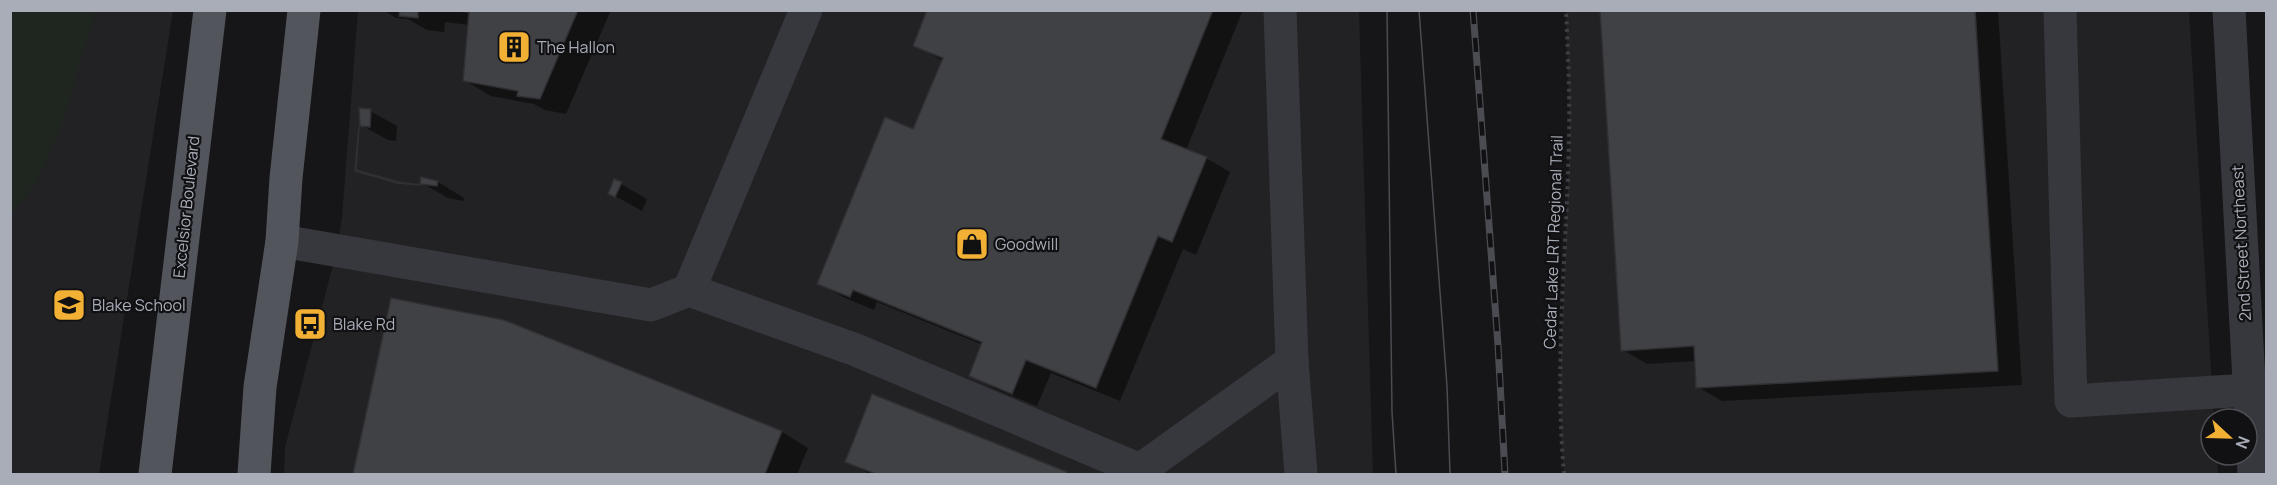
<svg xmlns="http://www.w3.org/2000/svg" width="2277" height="485" font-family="Manrope,sans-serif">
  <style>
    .built { fill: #222225 }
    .green { fill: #1e261f }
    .shadow { fill: #0007 }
    .building { fill: #404145; stroke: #303034; stroke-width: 1.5 }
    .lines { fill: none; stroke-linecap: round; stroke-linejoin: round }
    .path { stroke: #3d3f44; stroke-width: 4; stroke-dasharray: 3 4.5; stroke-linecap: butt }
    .minor { stroke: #37383d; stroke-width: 33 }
    .major { stroke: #53555c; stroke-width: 33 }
    .tram { stroke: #4a4c52; stroke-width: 1.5 }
    .rail-casing { stroke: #4a4c52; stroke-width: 7 }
    .rail { stroke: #111113; stroke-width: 4.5; stroke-dasharray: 14; stroke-linecap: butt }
    .labels { text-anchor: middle; stroke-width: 4.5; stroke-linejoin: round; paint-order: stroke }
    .poi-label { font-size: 16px; fill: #a8adb8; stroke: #111113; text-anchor: start }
    .street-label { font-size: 16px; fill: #a8adb8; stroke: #111113 }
  </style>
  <rect width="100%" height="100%" fill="#161618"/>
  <g class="built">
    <polygon points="10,11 173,11 99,474 11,474"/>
    <polygon points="358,11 1359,11 1373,474 284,474 285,447 337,250 342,217"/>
    <polygon points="1566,11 2189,11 2214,419 2211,419 2211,455 2217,455 2218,474 1564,474 1561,440 1560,381 1570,136"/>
  </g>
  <polygon class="green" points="11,10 95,11 61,128 37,180 11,216"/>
  <g class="shadow">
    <polygon points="383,10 611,10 566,114 545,110 534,104 491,96 464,80 469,25 445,22 444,32 427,30 408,19 396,18"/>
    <polygon points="929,10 1243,10 1186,150 1206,158 1230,172 1196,255 1183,249 1120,401 1051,373 1037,406 995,389 970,375 983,345 877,302 874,310 843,297 819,283 914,131 943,61 915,45"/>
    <polygon points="1602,10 1998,10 2022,385 1722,401 1698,387 1696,361 1647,364 1623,350"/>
    <polygon points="370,111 397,126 396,141 388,140 361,125"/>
    <polygon points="438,182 464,198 463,201 448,198 422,183"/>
    <polygon points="621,184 647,199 642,211 610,193"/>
    <polygon points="392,300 504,321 782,432 808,448 797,474 354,474"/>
    <polygon points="873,395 1068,474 868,473 847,461"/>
  </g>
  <g class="building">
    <polygon points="400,10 418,10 418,18 399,16"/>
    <polygon points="447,10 578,10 540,99 517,96 518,91 463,81 469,12"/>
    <polygon points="927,10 1213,10 1161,139 1207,157 1172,242 1158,236 1096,388 1026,360 1012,394 969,376 982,342 853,290 850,297 817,284 885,117 913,129 943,58 913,46"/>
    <polygon points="1600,10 1975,10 1998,371 1696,388 1694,346 1621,351"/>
    <polygon points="359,108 371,109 370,127 360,126"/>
    <polygon points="359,126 356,170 398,182 420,185 397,183 355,171"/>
    <polygon points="421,177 438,181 437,186 420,184"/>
    <polygon points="614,179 622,182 615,197 608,194"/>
    <polygon points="391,298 504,320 782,431 765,474 353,474"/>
    <polygon points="872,394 1067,472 1066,474 876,474 845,462"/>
  </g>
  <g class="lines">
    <path class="path" d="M1564,474C1554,363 1567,250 1569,138C1570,96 1568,53 1566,10"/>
    <g class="minor">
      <polyline points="1280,10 1292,361 1301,474"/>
      <polyline points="2060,10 2071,401 2248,390"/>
      <polyline points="2229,10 2254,474"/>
      <polyline points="282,241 651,305 689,290 856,350 1140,470 1138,474"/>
      <polyline points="689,290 806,10"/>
      <polyline points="1140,470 1292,361"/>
    </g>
    <g class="major">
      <polyline points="155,474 210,10"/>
      <polyline points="254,474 260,387 282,241 286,178 304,10"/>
    </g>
    <g class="tram">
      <polyline points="1387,10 1392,412 1396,474"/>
      <polyline points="1419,10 1447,386 1450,474"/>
    </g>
    <g class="rail-casing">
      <polyline id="rail" points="1473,10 1498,345 1505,474"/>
    </g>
    <use href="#rail" class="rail"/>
  </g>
  <defs>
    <g id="building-square" transform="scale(1.725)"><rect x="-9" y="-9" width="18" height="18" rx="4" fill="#f2b134" stroke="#111113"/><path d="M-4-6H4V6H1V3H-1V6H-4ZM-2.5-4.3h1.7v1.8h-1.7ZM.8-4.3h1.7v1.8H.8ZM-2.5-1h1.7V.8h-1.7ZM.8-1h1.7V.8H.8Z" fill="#111"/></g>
    <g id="shop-square" transform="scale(1.725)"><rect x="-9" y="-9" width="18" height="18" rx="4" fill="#f2b134" stroke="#111113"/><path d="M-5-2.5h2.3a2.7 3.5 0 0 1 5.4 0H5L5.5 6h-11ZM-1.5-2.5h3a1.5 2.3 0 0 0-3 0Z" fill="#111"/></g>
    <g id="school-square" transform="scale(1.725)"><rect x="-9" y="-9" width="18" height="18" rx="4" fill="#f2b134" stroke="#111113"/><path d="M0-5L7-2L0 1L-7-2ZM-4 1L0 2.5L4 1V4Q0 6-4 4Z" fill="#111"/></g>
    <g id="bus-square" transform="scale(1.725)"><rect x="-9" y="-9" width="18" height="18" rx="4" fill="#f2b134" stroke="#111113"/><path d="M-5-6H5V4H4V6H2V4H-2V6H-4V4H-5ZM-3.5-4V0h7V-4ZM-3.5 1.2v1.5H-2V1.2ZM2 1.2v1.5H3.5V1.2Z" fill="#111"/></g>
  </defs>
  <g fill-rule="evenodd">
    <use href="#building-square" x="514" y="47"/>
    <use href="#shop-square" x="972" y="244"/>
    <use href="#school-square" x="69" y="305"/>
    <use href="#bus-square" x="310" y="324"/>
  </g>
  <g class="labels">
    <g class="poi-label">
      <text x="537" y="53">The Hallon</text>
      <text x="995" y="250">Goodwill</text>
      <text x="92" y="311">Blake School</text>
      <text x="333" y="330">Blake Rd</text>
    </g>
    <g class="street-label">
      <text transform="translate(186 207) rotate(-84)" y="6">Excelsior Boulevard</text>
      <text transform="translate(1553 242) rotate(-88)" y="6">Cedar Lake LRT Regional Trail</text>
      <text transform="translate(2241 243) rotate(-93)" y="6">2nd Street Northeast</text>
    </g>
  </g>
  <rect width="2277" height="485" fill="none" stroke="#a8adb8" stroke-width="24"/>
  <g transform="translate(2229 437) rotate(112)"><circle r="28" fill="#111113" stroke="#4d4f55" stroke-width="1.5"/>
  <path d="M0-4.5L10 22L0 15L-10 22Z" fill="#f2b134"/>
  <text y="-9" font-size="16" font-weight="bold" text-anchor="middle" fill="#a8adb8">N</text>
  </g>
</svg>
